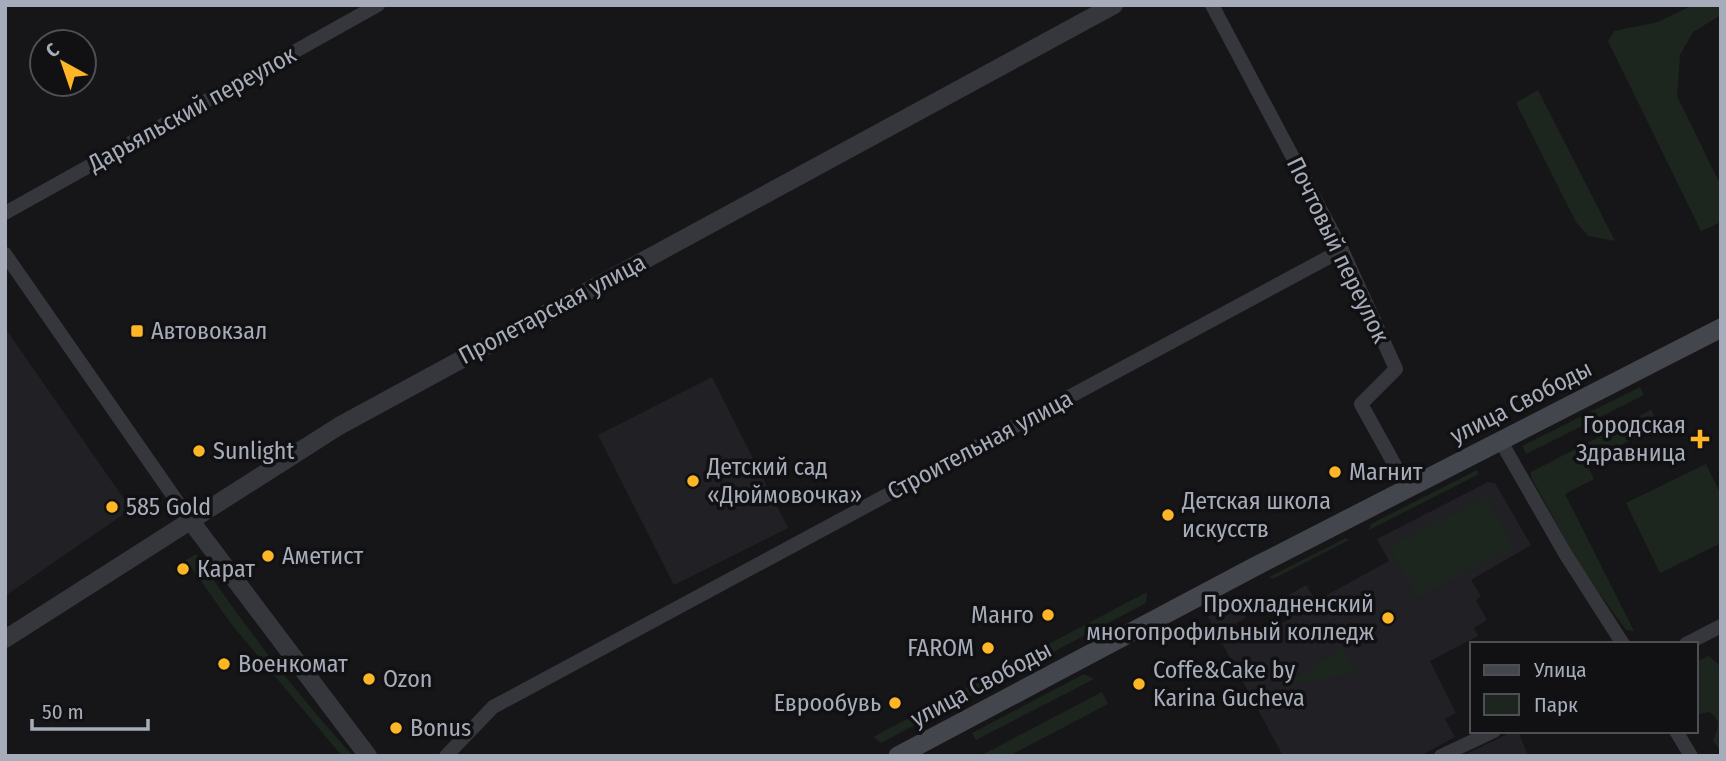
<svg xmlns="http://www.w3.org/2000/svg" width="1726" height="761" font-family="'Fira Sans Condensed',sans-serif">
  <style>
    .built { fill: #212125 }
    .green { fill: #1d261e }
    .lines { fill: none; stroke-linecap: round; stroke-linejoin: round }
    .minor { stroke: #36373d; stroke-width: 14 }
    .tertiary { stroke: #36373d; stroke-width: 18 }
    .secondary { stroke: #44464d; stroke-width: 19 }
    .poi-dot { fill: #ffb626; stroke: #111113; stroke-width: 2.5 }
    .labels { text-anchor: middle; stroke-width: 7; stroke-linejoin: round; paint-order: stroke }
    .street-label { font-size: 24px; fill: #a6acb9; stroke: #111113 }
    .poi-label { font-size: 24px; fill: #a6acb9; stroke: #111113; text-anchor: start }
  </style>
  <rect width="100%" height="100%" fill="#161618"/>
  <g class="built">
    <polygon points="5,328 131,509 5,596"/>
    <polygon points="712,377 788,528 674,585 598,435"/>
    <polygon points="1488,482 1495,483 1531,545 1471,580 1481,596 1476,600 1487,620 1474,628 1478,636 1430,661 1456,713 1445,719 1455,737 1420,756 1283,756 1208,617 1237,601 1246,618 1233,625 1244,644 1290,619 1280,600 1306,585 1316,601 1389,561 1377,539"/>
    <polygon points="1514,731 1518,731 1528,756 1462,756"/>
  </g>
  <g class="green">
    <polygon points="1693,5 1721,5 1721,15 1693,32 1680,55 1677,96 1721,186 1721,222 1701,231 1608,41 1614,31 1658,22"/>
    <polygon points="1538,90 1615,241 1588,236 1576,222 1516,103"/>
    <polygon points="1640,387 1644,395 1526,454 1522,446"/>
    <polygon points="1651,410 1659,425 1586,463 1594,479 1565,494 1634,631 1626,630 1581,568 1531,477 1531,472"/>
    <polygon points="1706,464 1721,495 1721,543 1660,573 1626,503"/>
    <polygon points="1477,470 1479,474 1369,530 1371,524"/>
    <polygon points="1486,496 1513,548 1417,598 1390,546"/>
    <polygon points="1346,538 1349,540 1273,579 1269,577"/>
    <path d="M196,554C244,626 295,692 353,756H342L232,625L186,560Z"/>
    <polygon points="1147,592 1146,603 881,743 873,737"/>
    <polygon points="1343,648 1357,673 1282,685"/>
    <path d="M1709,656L1721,667V752L1713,740C1719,728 1721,721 1710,712L1699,714L1696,710V662Z"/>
    <polygon points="1084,674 1094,679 976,740 972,733"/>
    <polygon points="1102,692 1108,704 1009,756 980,756"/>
  </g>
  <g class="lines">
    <g class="minor">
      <polyline points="1212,5 1342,250 1396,369 1361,404 1407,487"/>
      <polyline points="5,213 378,5"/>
      <polyline points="5,254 190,520"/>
      <polyline points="1500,440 1566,555 1623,644"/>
      <polyline points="1686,644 1721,626"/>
      <polyline points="1676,731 1691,756"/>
      <polyline points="446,756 493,707 1342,250"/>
      <polyline points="1441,756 1494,731"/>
    </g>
    <g class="tertiary">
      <polyline points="190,520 368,756"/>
      <polyline points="5,639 339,426 1114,5"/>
    </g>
    <polyline class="secondary" points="898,756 1256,566 1721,328"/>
  </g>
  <g class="poi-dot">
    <rect x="130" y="324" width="14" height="14" rx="3.5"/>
    <path d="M1696.5 428.5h7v7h7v7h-7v7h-7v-7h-7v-7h7z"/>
    <circle cx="199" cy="451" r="7"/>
    <circle cx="1335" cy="472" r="7"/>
    <circle cx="693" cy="481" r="7"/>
    <circle cx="112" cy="507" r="7"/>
    <circle cx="1168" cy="515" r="7"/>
    <circle cx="268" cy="556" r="7"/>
    <circle cx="183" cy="569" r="7"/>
    <circle cx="1048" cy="615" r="7"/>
    <circle cx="1388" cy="618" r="7"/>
    <circle cx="988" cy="648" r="7"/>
    <circle cx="224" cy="664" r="7"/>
    <circle cx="369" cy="679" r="7"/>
    <circle cx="1139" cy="684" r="7"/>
    <circle cx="895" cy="703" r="7"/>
    <circle cx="396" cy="728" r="7"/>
  </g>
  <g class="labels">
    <g class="street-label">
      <text transform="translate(192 109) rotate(-29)" y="8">Дарьяльский переулок</text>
      <text transform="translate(1338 250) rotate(64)" y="8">Почтовый переулок</text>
      <text transform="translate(552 309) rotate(-28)" y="8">Пролетарская улица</text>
      <text transform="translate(1521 402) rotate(-27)" y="8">улица Свободы</text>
      <text transform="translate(980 445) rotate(-28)" y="8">Строительная улица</text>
      <text transform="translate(981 684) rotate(-28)" y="8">улица Свободы</text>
    </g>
    <g class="poi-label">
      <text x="151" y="339">Автовокзал</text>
      <text x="1686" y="433" text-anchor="end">Городская<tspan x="1686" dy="28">Здравница</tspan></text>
      <text x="213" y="459">Sunlight</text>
      <text x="707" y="475">Детский сад<tspan x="707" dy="28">«Дюймовочка»</tspan></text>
      <text x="1349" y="480">Магнит</text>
      <text x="1182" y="509">Детская школа<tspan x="1182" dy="28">искусств</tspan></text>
      <text x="126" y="515">585 Gold</text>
      <text x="282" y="564">Аметист</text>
      <text x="197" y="577">Карат</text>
      <text x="1374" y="612" text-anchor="end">Прохладненский<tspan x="1374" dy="28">многопрофильный колледж</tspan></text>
      <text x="1034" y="623" text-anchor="end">Манго</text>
      <text x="974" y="656" text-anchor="end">FAROM</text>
      <text x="238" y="672">Военкомат</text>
      <text x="1153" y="678">Coffe&amp;Cake by<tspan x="1153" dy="28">Karina Gucheva</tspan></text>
      <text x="383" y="687">Ozon</text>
      <text x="881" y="711" text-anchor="end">Еврообувь</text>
      <text x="410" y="736">Bonus</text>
    </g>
  </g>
  <rect width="1726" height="761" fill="none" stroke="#a6acb9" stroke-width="14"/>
  <rect x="1470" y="642" width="228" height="91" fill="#111113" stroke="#4d4f55" stroke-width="2"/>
  <rect x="1484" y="665" width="35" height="10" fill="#44464d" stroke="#4d4f55" stroke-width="2"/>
  <text x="1534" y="677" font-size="21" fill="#a6acb9">Улица</text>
  <rect x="1484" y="694" width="35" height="21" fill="#1d261e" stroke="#4d4f55" stroke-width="2"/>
  <text x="1534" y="712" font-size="21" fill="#a6acb9">Парк</text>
  <g transform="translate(63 63) rotate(320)"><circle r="33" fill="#111113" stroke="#4d4f55" stroke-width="2"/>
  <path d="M0-5L12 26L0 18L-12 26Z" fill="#ffb626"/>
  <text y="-10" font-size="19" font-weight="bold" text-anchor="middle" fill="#a6acb9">С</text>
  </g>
  <path d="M32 719v10h116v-10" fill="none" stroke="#a6acb9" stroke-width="3.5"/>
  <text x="42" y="719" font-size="21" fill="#a6acb9" stroke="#111113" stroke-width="5" paint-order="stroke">50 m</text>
</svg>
